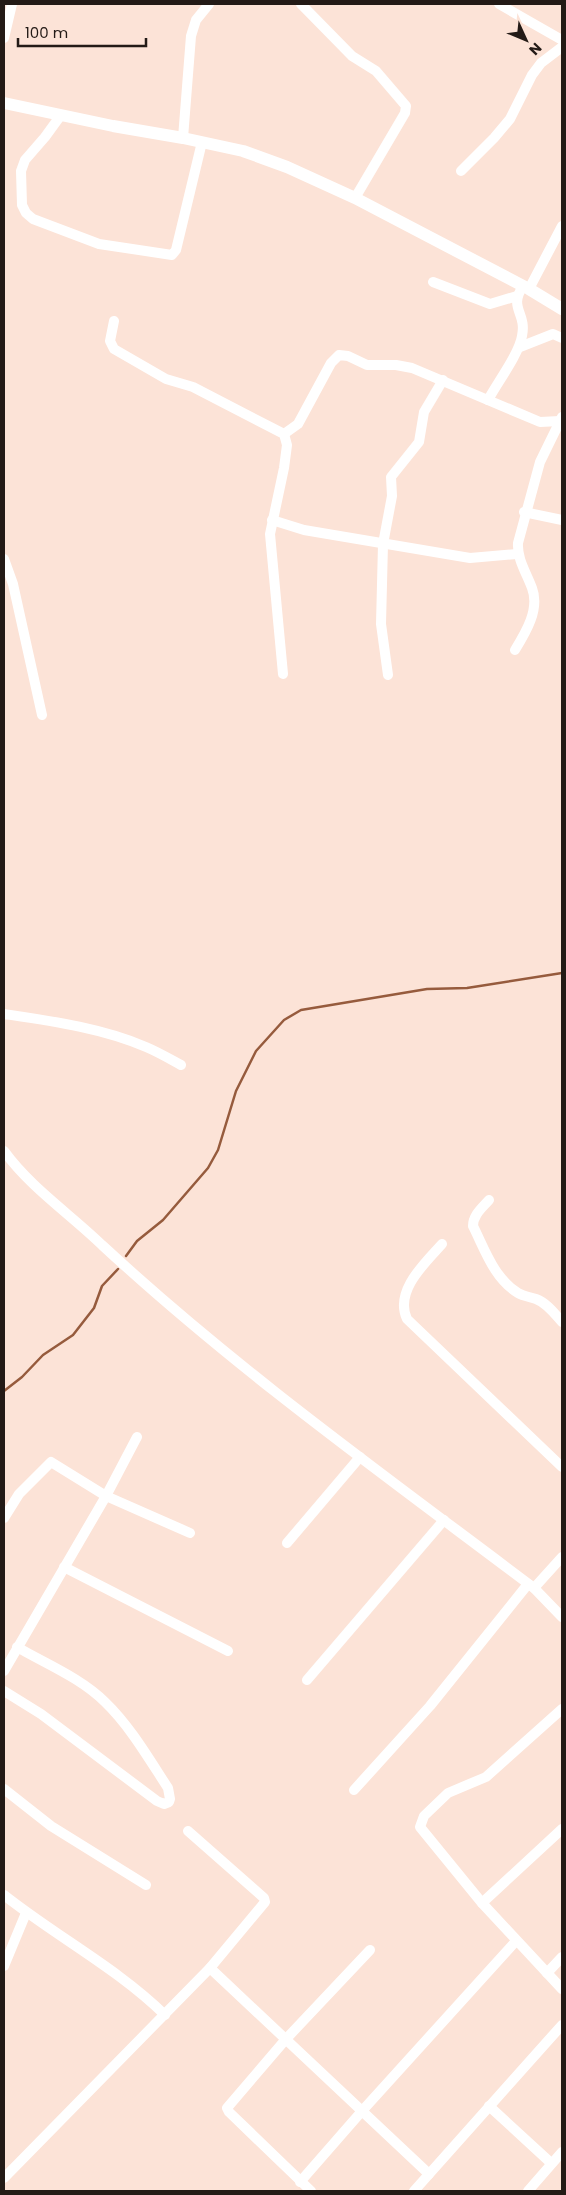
<svg xmlns="http://www.w3.org/2000/svg" width="566" height="2195" font-family="Poppins,sans-serif">
  <style>
    .lines { fill: none; stroke-linecap: round; stroke-linejoin: round }
    .stream { stroke: #965b3d; stroke-width: 2.5 }
    .minor { stroke: #fff; stroke-width: 10 }
    .tertiary { stroke: #fff; stroke-width: 12 }
  </style>
  <rect width="100%" height="100%" fill="#fce3d7"/>
  <g class="lines">
    <g class="stream">
      <polyline points="126,1256 137,1241 163,1220 208,1168 218,1150 236,1091 256,1051 284,1020 301,1010 427,989 467,988 562,973"/>
      <polyline points="4,1391 22,1377 43,1355 73,1335 94,1308 102,1286 118,1269"/>
    </g>
    <g class="minor">
      <polyline points="301,4 352,56 376,71 406,106 405,113 355,198"/>
      <polyline points="499,4 562,40"/>
      <polyline points="4,38 12,4"/>
      <polyline points="61,115 45,137 25,160 21,171 22,205 26,213 33,219 99,244 172,255 176,250 202,142"/>
      <polyline points="183,138 191,36 196,20 209,4"/>
      <polyline points="461,171 494,138 510,119 532,75 541,63 562,47"/>
      <polyline points="433,282 490,304 517,296"/>
      <polyline points="529,289 562,226"/>
      <polyline points="114,321 110,341 114,349 166,379 193,387 284,434 287,445 284,468 270,534 283,674"/>
      <polyline points="520,347 553,334 562,338"/>
      <path d="M488,400C497,383 519,354 522,336C527,312 508,309 523,286"/>
      <polyline points="284,434 298,424 331,363 339,355 348,356 367,365 396,365 412,368 540,422 560,421"/>
      <polyline points="524,512 562,520"/>
      <polyline points="272,520 304,530 470,558 517,554"/>
      <polyline points="4,559 13,584 42,715"/>
      <path d="M515,650C526,632 540,609 532,588C526,572 517,559 518,543L540,462L562,417"/>
      <polyline points="388,675 381,624 383,544 392,496 391,477 419,442 424,412 443,380"/>
      <path d="M4,1014C51,1021 102,1028 146,1047C158,1052 170,1059 181,1065"/>
      <path d="M4,1151C30,1187 70,1214 102,1245C237,1370 387,1477 534,1588L562,1617"/>
      <path d="M489,1200C482,1208 473,1215 473,1226C485,1250 494,1278 518,1293C523,1296 530,1297 536,1299C547,1303 555,1314 562,1322"/>
      <path d="M442,1244C425,1263 394,1291 407,1319L562,1467"/>
      <polyline points="4,1518 19,1494 51,1462 106,1496 190,1533"/>
      <polyline points="287,1543 360,1457"/>
      <polyline points="64,1567 228,1651"/>
      <polyline points="534,1588 562,1557"/>
      <polyline points="4,1671 106,1496 137,1437"/>
      <polyline points="307,1680 444,1520"/>
      <path d="M4,1691L41,1714L157,1801L164,1804L169,1802L170,1799L168,1788C149,1759 130,1726 105,1702C81,1678 46,1664 17,1647"/>
      <polyline points="562,1709 486,1777 448,1793 424,1816 420,1827 482,1903 562,1989"/>
      <polyline points="4,1789 51,1826 146,1885"/>
      <polyline points="354,1790 430,1706 528,1584"/>
      <path d="M4,1895C57,1937 117,1968 165,2015"/>
      <polyline points="482,1903 562,1829"/>
      <polyline points="4,1966 26,1913"/>
      <polyline points="210,1968 429,2174"/>
      <polyline points="547,1973 562,1957"/>
      <polyline points="489,2106 551,2163"/>
      <polyline points="4,2178 210,1968 265,1902 264,1898 188,1831"/>
      <polyline points="300,2182 362,2111 516,1941"/>
      <polyline points="311,2191 229,2112 227,2108 286,2039 370,1950"/>
      <polyline points="414,2191 562,2025"/>
      <polyline points="528,2191 562,2152"/>
    </g>
    <polyline class="tertiary" points="4,103 113,126 183,138 243,151 287,167 355,198 529,289 562,309"/>
  </g>
  <rect width="566" height="2195" fill="none" stroke="#231a16" stroke-width="10"/>
  <g transform="translate(526 40) rotate(134)" stroke="#fce3d7" stroke-width="4" paint-order="stroke">
  <path d="M0-4L9 19L0 12L-9 19Z" fill="#231a16"/>
  <text y="-8" font-size="14" font-weight="bold" text-anchor="middle" fill="#231a16">N</text>
  </g>
  <path d="M18 38v8h128v-8" fill="none" stroke="#231a16" stroke-width="2.5"/>
  <text x="25" y="38" font-size="15" fill="#231a16" stroke="#fce3d7" stroke-width="4" paint-order="stroke">100 m</text>
</svg>
